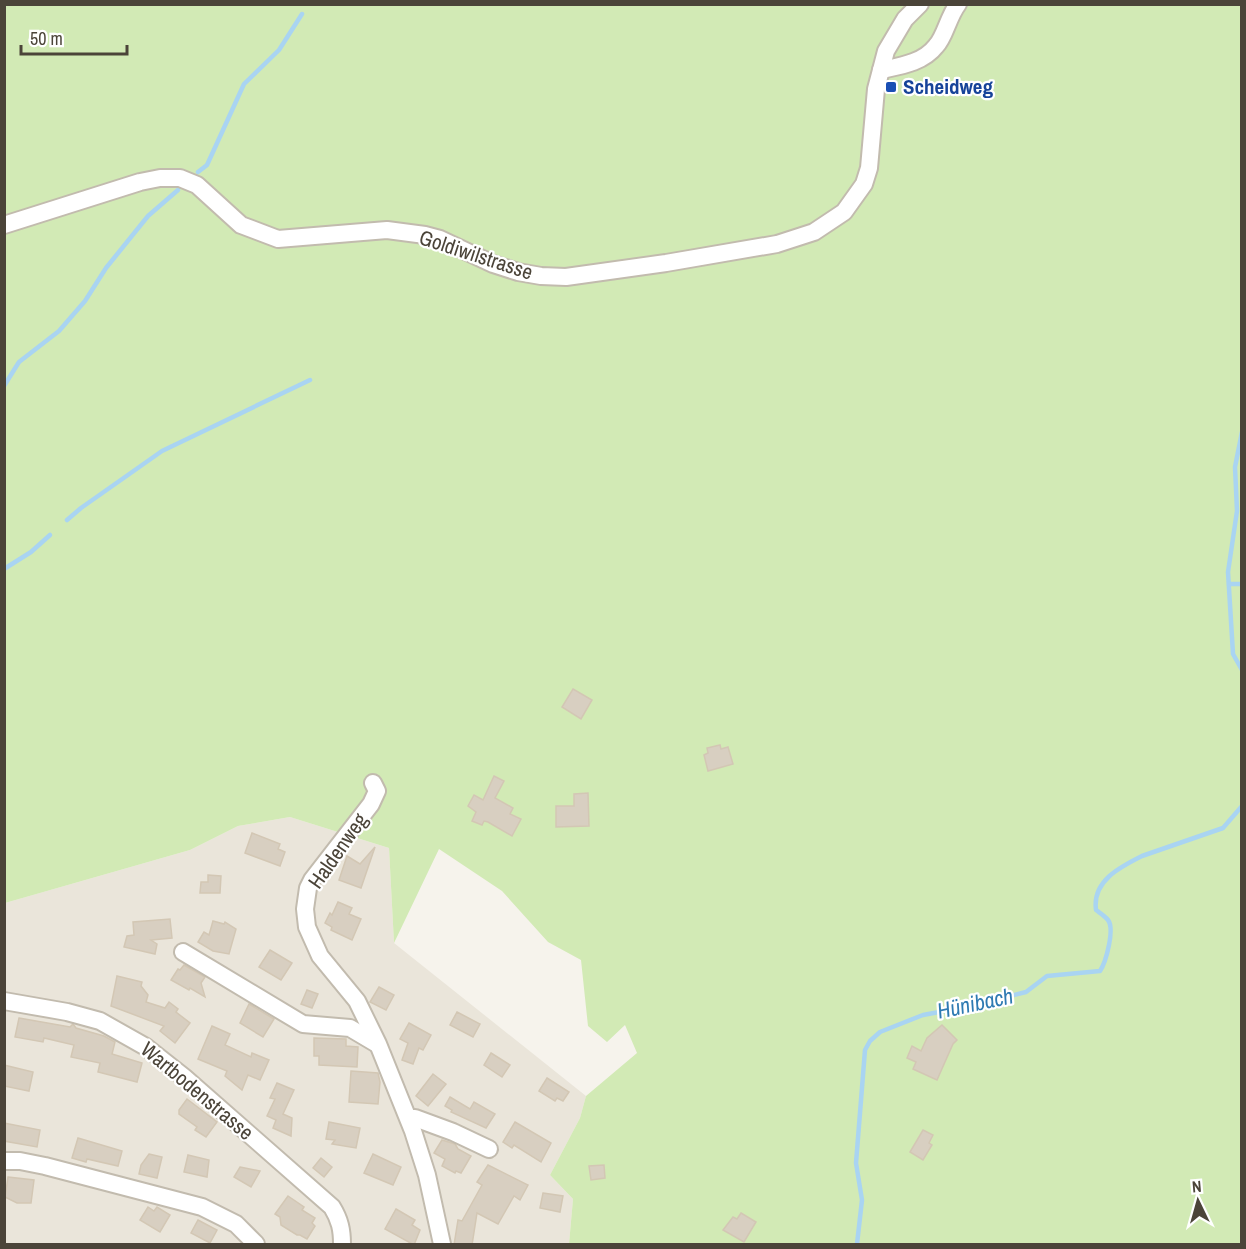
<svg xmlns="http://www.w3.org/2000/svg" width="1246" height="1249" font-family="'Archivo Narrow',sans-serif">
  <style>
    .residential { fill: #eae5da }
    .green { fill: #d2eab5 }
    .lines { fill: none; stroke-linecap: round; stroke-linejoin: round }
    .stream { stroke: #a9d4f2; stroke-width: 4.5 }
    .building { fill: #d8cfc1; stroke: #d3c7b4; stroke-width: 1.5 }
    .minor-casing { stroke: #c2bbae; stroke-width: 20 }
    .minor { stroke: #fff; stroke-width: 16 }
    .transit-dot { fill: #1a4fb4; stroke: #fff; stroke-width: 2 }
    .labels { text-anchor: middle; stroke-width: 4.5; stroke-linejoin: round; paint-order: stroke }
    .transit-label { font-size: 21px; font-weight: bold; fill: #164399; stroke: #fff; text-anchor: start }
    .street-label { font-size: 21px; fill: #4b4439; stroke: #fff }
    .water-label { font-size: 22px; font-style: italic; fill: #2e7ab2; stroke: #fff }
  </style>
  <rect width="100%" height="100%" fill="#f6f3ec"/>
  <polygon class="residential" points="290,817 389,848 394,943 586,1096 580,1118 550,1175 573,1199 569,1244 5,1244 5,903 190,850 238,826"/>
  <polygon class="green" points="5,5 1241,5 1241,1244 569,1244 573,1199 550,1175 580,1118 586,1096 637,1053 625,1025 607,1042 588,1026 581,960 548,942 502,891 439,849 394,943 389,848 290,817 238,826 190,850 5,903"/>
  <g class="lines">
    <g class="stream">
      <polyline points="198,172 207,165 244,84 279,50 302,14"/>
      <polyline points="4,386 19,362 59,331 85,301 106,268 148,216 178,190"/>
      <polyline points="1242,432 1235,467 1237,511 1228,572 1233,654 1242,670"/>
      <polyline points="67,520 81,508 162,451 310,380"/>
      <polyline points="4,569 31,552 50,535"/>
      <polyline points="1229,584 1242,584"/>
      <path d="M857,1244L862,1200L856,1163L865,1050L870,1041L880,1032L923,1015L966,1007L1026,992L1047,976L1100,971C1106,962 1115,929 1108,920C1105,916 1100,913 1096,910C1092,881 1120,867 1142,856L1223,828L1242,806"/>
    </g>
  </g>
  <g class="building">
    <polygon points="573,689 592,700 581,719 562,707"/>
    <polygon points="720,745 721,749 728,747 733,764 708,771 704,755 708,753 707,748"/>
    <polygon points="494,776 504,781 495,798 513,808 510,814 521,819 512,836 488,822 484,821 482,825 472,821 476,812 468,806 474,795 483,800"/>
    <polygon points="588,793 589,826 556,827 556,806 574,806 574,794"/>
    <polygon points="252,833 280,844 278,849 285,852 280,866 245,853"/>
    <polygon points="375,847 361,888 339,880 347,856 360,864"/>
    <polygon points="208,875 221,876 220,893 200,893 201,882 208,882"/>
    <polygon points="338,902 352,908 349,914 361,919 352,940 331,930 332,927 325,923 330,913 332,915"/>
    <polygon points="170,919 172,938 151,940 157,944 155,954 124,947 127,936 134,935 133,922"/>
    <polygon points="213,921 224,924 225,922 236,929 229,954 213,951 198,942 204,932 209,935"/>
    <polygon points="270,950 292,963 281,980 259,967"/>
    <polygon points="184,965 205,977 201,983 205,997 190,988 189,990 171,980 178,969 180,970"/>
    <polygon points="117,976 142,982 141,986 148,995 146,1002 165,1008 169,1002 178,1009 176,1012 190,1023 175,1043 160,1031 164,1026 111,1006"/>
    <polygon points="379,987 394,995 386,1010 370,1002"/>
    <polygon points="307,990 318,994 312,1008 301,1004"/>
    <polygon points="249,1004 274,1019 263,1037 240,1023"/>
    <polygon points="457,1012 480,1024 473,1037 450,1025"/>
    <polygon points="19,1018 70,1027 73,1024 76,1028 104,1036 115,1042 112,1054 142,1063 137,1082 98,1072 100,1063 71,1057 74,1045 44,1038 43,1042 15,1037"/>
    <polygon points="409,1023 431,1035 423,1050 419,1048 413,1064 402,1060 408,1043 400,1039"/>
    <polygon points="942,1025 957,1040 953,1044 937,1080 913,1069 916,1062 907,1058 912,1046 921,1051 927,1038"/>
    <polygon points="212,1026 230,1034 225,1045 251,1057 252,1053 269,1060 260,1080 248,1075 242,1090 225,1076 227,1071 198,1059"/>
    <polygon points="314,1038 346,1039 346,1046 358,1047 357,1067 319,1065 319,1056 314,1056"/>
    <polygon points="491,1053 510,1065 502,1077 484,1065"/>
    <polygon points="4,1065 33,1072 29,1091 4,1086"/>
    <polygon points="351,1071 378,1073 380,1082 378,1104 349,1102"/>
    <polygon points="433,1074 446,1084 428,1106 416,1096"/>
    <polygon points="547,1078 569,1092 563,1101 557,1098 555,1101 539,1091"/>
    <polygon points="277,1083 294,1090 283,1114 292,1118 291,1136 273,1128 276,1120 267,1116 275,1099 270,1098"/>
    <polygon points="450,1097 470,1109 474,1102 495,1114 486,1128 451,1112 452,1110 445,1106"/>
    <polygon points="187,1099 217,1122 206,1137 195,1130 197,1127 179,1114 179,1110"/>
    <polygon points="329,1122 360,1128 356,1148 332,1144 335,1140 326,1139"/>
    <polygon points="515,1122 551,1143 541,1162 514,1145 512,1148 503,1142"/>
    <polygon points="4,1123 40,1130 37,1147 4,1141"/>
    <polygon points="923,1130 933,1135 929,1143 932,1145 923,1160 910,1152"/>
    <polygon points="78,1138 122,1151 118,1166 87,1159 86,1162 72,1158"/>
    <polygon points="442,1140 455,1144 458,1149 471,1156 461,1173 456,1171 455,1173 442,1166 445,1159 434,1153"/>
    <polygon points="149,1154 162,1157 157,1178 139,1174 141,1165"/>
    <polygon points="373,1154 401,1167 393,1185 364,1173"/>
    <polygon points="188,1155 209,1160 207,1177 184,1172"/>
    <polygon points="321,1158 332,1167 324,1177 313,1168"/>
    <polygon points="488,1165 528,1185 520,1200 514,1196 498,1224 477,1213 472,1245 454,1245 458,1220 462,1221 482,1185 477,1182"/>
    <polygon points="604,1165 605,1178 591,1180 589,1166"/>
    <polygon points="240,1167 260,1171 251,1187 234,1177"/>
    <polygon points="8,1177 34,1180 31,1203 17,1203 5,1197"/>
    <polygon points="543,1193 563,1196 560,1212 540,1208"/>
    <polygon points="288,1196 304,1207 302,1210 315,1218 312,1223 315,1226 307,1239 300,1235 297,1235 281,1225 280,1217 275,1214"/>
    <polygon points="148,1207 154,1211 157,1207 170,1215 160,1232 140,1220"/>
    <polygon points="396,1209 415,1220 412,1225 420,1230 414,1245 385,1229"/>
    <polygon points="741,1213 756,1222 744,1242 723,1230 733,1217 737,1219"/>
    <polygon points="198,1220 217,1230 210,1243 191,1233"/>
  </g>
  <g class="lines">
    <g class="minor-casing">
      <g id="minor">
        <path d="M881,70C900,66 923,63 936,46C945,37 948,17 958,4"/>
        <polyline points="4,225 140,182 160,178 180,178 197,185 241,225 278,239 387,230 425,235 440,239 493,264 518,272 541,276 566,277 666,263 777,244 814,232 844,212 864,184 869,168 876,89 886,51 905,19 920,4"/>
        <polyline points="373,783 377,791 371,804 312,880 308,888 305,909 307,927 320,956 357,1001 378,1044 413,1131 427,1175 442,1244"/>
        <polyline points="183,952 303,1024 350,1028 377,1044"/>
        <path d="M4,1001L67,1012L100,1021L146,1047L184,1077L332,1207C340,1220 342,1230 342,1244"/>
        <polyline points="409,1118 415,1118 453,1132 489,1149"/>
        <polyline points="4,1161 20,1161 45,1166 202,1207 236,1224 256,1244"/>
      </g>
    </g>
    <use href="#minor" class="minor"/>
  </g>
  <rect class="transit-dot" x="885" y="81" width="12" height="12" rx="3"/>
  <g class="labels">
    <g class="transit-label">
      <text x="903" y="94">Scheidweg</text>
    </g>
    <g class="street-label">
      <text transform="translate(476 255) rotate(18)" y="7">Goldiwilstrasse</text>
      <text transform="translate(338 851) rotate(-55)" y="7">Haldenweg</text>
      <text transform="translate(197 1091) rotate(40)" y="7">Wartbodenstrasse</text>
    </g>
    <g class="water-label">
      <text transform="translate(975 1003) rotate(-12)" y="8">Hünibach</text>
    </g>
  </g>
  <rect width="1246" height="1249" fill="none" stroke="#4b4439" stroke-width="12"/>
  <g transform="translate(1198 1201) rotate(355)" stroke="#ffffff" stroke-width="4.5" paint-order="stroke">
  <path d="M0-4.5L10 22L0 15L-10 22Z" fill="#4b4439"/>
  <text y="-9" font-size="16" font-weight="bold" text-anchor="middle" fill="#4b4439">N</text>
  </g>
  <path d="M21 45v9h106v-9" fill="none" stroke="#4b4439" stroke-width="3"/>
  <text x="30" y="45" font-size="18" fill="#4b4439" stroke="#ffffff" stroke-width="4.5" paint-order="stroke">50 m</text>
</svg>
